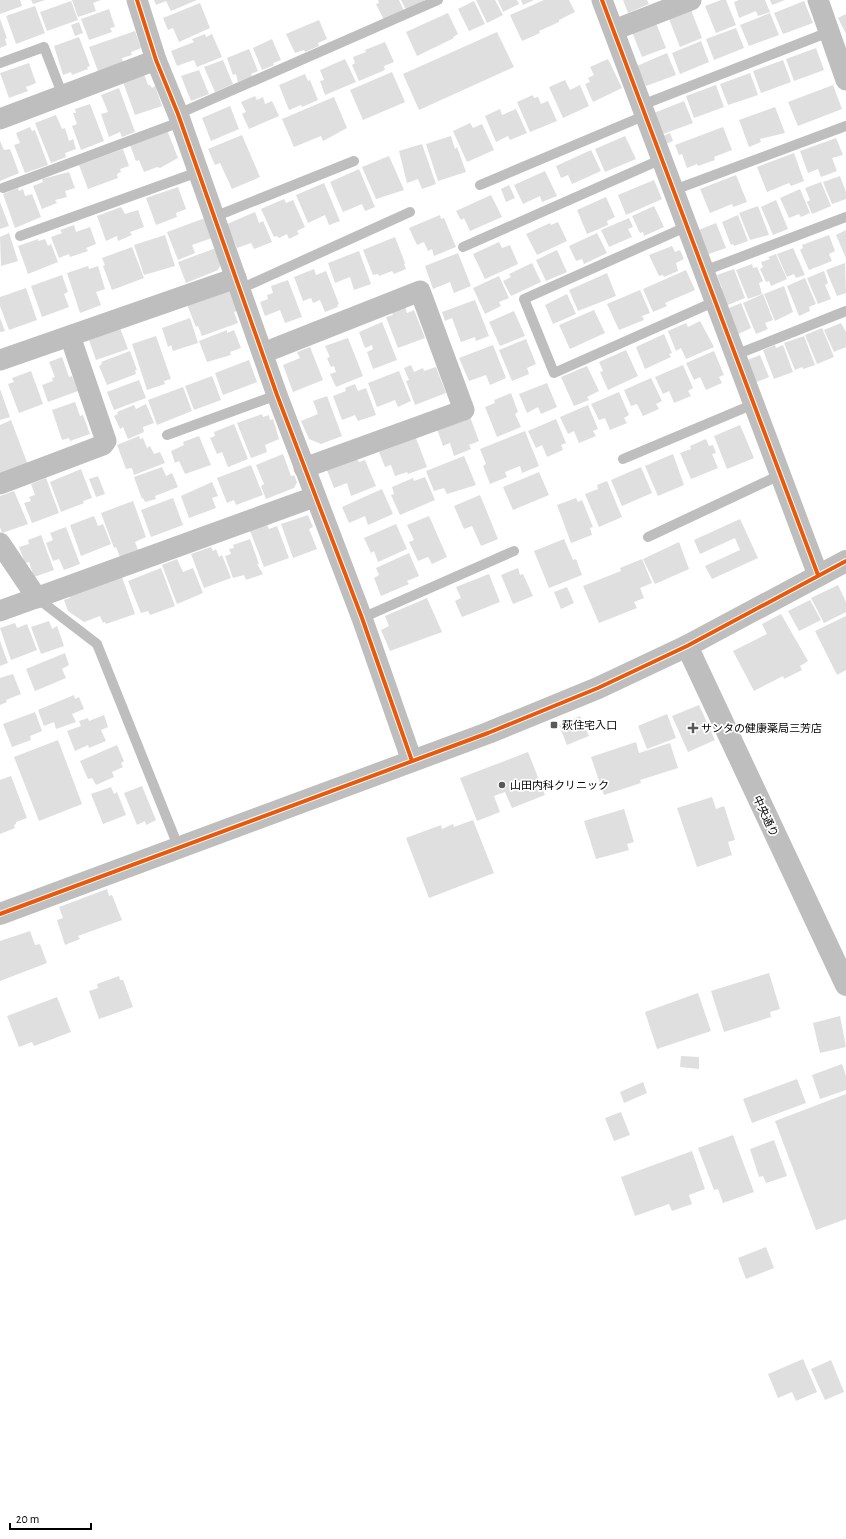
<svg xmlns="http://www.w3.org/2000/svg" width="846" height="1539" font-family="'Alegreya Sans','Noto Sans JP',sans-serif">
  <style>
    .building { fill: #dfdfdf }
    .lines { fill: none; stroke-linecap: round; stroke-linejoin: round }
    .service { stroke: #bebebe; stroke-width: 10 }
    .minor { stroke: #bebebe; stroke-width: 21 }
    .tertiary { stroke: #bebebe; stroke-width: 22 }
    .cycleway-casing { stroke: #fff; stroke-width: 6 }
    .cycleway { stroke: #e8590c; stroke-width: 4 }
    .poi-dot { fill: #595959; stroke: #fff; stroke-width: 1.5 }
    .labels { text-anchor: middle; stroke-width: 3.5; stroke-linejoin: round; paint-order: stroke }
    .poi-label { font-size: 11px; fill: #000; stroke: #fff; text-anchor: start }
    .street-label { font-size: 11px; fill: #000; stroke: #fff }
  </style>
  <rect width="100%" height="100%" fill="#fff"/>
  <g class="building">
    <polygon points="0,0 20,0 22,6 0,14"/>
    <polygon points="31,0 45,0 33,4"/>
    <polygon points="72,0 101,0 93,3 96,11 78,17"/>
    <polygon points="154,0 197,0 171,11 166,1 156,5"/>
    <polygon points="378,0 399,0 404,11 384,20 376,4 379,3"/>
    <polygon points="401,0 424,0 424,1 406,10"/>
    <polygon points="476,0 495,0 503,15 487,23"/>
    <polygon points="498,0 517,0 519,4 503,12"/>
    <polygon points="521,0 534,0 523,5"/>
    <polygon points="544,0 569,0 575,12 559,20 559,22 539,31 540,33 522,41 510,15"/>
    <polygon points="623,0 647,0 649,4 628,13"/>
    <polygon points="721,0 726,0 736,25 716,33 705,6"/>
    <polygon points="739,0 765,0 770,12 758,16 756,11 739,18 734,2"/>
    <polygon points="770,0 785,0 772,5"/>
    <polygon points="71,1 78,20 47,31 40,12"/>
    <polygon points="474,1 485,24 469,31 458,9"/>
    <polygon points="804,1 813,23 783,34 774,13"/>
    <polygon points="200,3 210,28 179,42 173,28 168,30 163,18"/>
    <polygon points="35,6 45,33 16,44 6,16"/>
    <polygon points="109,9 115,27 110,28 112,32 89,40 81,19"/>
    <polygon points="691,10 702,38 680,47 669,19"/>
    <polygon points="448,13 458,34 453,37 454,38 417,56 406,32"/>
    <polygon points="770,13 779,35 749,46 740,25"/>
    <polygon points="846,14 846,34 838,18"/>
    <polygon points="0,19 7,38 5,39 7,45 0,48"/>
    <polygon points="319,20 327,39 318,43 319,46 305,52 304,50 295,53 286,34"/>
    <polygon points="79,22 83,33 75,36 71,25"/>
    <polygon points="656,23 666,48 642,57 632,32"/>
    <polygon points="736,28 744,48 714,60 706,39"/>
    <polygon points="135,31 141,48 131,52 132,55 122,58 123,62 98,71 89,47"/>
    <polygon points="497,32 514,67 419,110 403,74"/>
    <polygon points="205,34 206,37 212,34 222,57 197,67 194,60 177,66 171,51 194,42 192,39"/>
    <polygon points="79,37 90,66 87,67 88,69 72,75 71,72 63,75 54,46"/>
    <polygon points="272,39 281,60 273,63 274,65 262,70 253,48"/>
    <polygon points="701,41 709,62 680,74 672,53"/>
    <polygon points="385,42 394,62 384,66 385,70 359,81 352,65 355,63 353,57 366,52 365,50"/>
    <polygon points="816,48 824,70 794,81 786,59"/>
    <polygon points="249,49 258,71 251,74 252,76 238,82 236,74 233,75 227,58"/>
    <polygon points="667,53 676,75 646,86 637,66"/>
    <polygon points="345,59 356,82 325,95 320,81 324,80 320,70"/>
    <polygon points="608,59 622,88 593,102 585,84 590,82 588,78 594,75 590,67"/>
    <polygon points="223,60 233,84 215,92 204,67"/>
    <polygon points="783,60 791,82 761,93 753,71"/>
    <polygon points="29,63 36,83 26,87 28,91 9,98 0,73"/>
    <polygon points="199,70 209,94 191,101 181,76"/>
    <polygon points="392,72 405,102 363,120 350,90"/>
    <polygon points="750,73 758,95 728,105 720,84"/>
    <polygon points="144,74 148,85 150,85 152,88 155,86 162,106 135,115 123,82"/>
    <polygon points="305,74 308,81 310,80 318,100 302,107 301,105 289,110 279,85"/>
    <polygon points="565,80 570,90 580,85 589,106 563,118 549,87"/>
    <polygon points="716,85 724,107 694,118 686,96"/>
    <polygon points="833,85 842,109 798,126 788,102"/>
    <polygon points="119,88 135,132 122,137 120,132 109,137 101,114 108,112 101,95"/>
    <polygon points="533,95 534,98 538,97 541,104 548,101 557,121 530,132 517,102"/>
    <polygon points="255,96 257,100 263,97 265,104 272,101 279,116 249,129 242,114 246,112 241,102"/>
    <polygon points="334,97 347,128 323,141 321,136 294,147 282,119"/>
    <polygon points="684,101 693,123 663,134 654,113"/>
    <polygon points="90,104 104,141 81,150 72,126 77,124 73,113 76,113 75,109"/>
    <polygon points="230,106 239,129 211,141 202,118"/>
    <polygon points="775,107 785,133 760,139 761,142 749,147 739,120"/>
    <polygon points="500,109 502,115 516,109 527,133 510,140 508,136 496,142 485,116"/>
    <polygon points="56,115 62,129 65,128 69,141 73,139 76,149 65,153 66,157 51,163 35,123"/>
    <polygon points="470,123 473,128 482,124 494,150 467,162 453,131"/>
    <polygon points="30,127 32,131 35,130 48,165 25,173 14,145 20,143 16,133"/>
    <polygon points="723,127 732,150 714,157 715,160 698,166 697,164 687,168 682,154 679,155 675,145"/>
    <polygon points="167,130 178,158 160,168 157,167 144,172 139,160 136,161 130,145"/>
    <polygon points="670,133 673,141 666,144 663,136"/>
    <polygon points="242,135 260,177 232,189 220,163 215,165 208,149"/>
    <polygon points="451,136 455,149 457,147 466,172 438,181 426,144"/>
    <polygon points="625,136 636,159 605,172 595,149"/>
    <polygon points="836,138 843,155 832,158 837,171 821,177 818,169 808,173 800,151"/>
    <polygon points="0,141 4,150 10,149 19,173 0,181"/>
    <polygon points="422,144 436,184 422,189 418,179 407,183 399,151"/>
    <polygon points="123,149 129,166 120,169 121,172 117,174 118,178 88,189 79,165"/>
    <polygon points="591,150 601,171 572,184 568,175 561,178 556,166"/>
    <polygon points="794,153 804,181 791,186 789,183 767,192 757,167"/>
    <polygon points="389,156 404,190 376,199 362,167"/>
    <polygon points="359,169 375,207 365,211 362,204 343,212 330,182"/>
    <polygon points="545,171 557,196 542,202 540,196 523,204 514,185"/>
    <polygon points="69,172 75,188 65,191 67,197 55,200 57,203 42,209 33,186 43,182 42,179"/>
    <polygon points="736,175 747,202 733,207 732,204 710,213 700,189"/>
    <polygon points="840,176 846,192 846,199 832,204 823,182"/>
    <polygon points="654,180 662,199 626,215 618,195"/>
    <polygon points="821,182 831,206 812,214 807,202 810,200 805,188"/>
    <polygon points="324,183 340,221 329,225 325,215 308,223 296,195"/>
    <polygon points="509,185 515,198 506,202 501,189"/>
    <polygon points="178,187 186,209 176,213 177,217 156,225 146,198"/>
    <polygon points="18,188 19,191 23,189 25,196 32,194 41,217 15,228 3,194"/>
    <polygon points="800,189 810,213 801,217 799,214 789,218 780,198"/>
    <polygon points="491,195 502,217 470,231 464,218 461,220 456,211"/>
    <polygon points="606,197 615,217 607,221 608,225 587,234 577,210"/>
    <polygon points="284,199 286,203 293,200 305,227 297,231 299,234 289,239 287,234 279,238 277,236 274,237 261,209"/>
    <polygon points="776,200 788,229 773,235 761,207"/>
    <polygon points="0,202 9,226 0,229"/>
    <polygon points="654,206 664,227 644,236 643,232 640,233 632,216"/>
    <polygon points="758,206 769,235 750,240 739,213"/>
    <polygon points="121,207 125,214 138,210 144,227 130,232 132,235 118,241 117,236 106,241 97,216"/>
    <polygon points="255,212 259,223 263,221 272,242 254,249 251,243 237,248 227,224"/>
    <polygon points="440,215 441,219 444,218 456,247 434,256 432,249 428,251 424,242 417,245 409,228"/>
    <polygon points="738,215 748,241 734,246 733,244 731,245 722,222"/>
    <polygon points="205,218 212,238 192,245 195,253 178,260 167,232"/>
    <polygon points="629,218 633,227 628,229 632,237 609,247 601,230"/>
    <polygon points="558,222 567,241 537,255 526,234 550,223 551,225"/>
    <polygon points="716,223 726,248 706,255 696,231"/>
    <polygon points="74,225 76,232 90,227 96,244 86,248 88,251 70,257 69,254 59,258 51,237 62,233 60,230"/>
    <polygon points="846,230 846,258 836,235"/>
    <polygon points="9,233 18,261 1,266 0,237"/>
    <polygon points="597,233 607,253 584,264 582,259 576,261 569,246"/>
    <polygon points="165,235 175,266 144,275 134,245"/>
    <polygon points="829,235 835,251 829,254 832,261 809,270 800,250 803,248 802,245"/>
    <polygon points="395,237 405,263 404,264 406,269 394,274 392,271 379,276 378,274 373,275 363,250"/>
    <polygon points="38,239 38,241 45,239 48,246 51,244 58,262 28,274 18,246"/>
    <polygon points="499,242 502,248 510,245 518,264 485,279 473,254"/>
    <polygon points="672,246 675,252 680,250 684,259 676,263 678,271 664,277 663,275 659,276 649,255"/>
    <polygon points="132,247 144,278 112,290 103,266 105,265 102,258"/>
    <polygon points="216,248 222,262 218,270 186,283 178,262"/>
    <polygon points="793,248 805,275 796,278 794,274 787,277 777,254"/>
    <polygon points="557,250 567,272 546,281 536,260"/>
    <polygon points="359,251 371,284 354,290 350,277 335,283 328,263"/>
    <polygon points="458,253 471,286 454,293 450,282 433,289 425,266"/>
    <polygon points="776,254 787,279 771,286 769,281 766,282 760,269 763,267 761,262 770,259 768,257"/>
    <polygon points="532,263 541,282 511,296 503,281 511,277 509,274"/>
    <polygon points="845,263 846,293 837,296 826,270"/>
    <polygon points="752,264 753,268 757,267 763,281 759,283 762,294 748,299 736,270"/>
    <polygon points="88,266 89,269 98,266 105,289 96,292 101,305 80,313 67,273"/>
    <polygon points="314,269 316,275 326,271 339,304 337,305 338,307 325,312 320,300 313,303 311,298 303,301 294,277"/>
    <polygon points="734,269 745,298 723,307 717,290 722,288 717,275"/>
    <polygon points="686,270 695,290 665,303 667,306 653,312 643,289"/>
    <polygon points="824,271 828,283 825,285 831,299 818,304 807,278"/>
    <polygon points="607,273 616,296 578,311 569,290"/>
    <polygon points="62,275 68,292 64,294 69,307 42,317 31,286"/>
    <polygon points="499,276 509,298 499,302 501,306 485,314 473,288"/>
    <polygon points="805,278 816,304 809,307 810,311 799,316 787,286"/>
    <polygon points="288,280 302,317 285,323 280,310 265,316 260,302 268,299 267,295 273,293 271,286"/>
    <polygon points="227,286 237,311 234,312 238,323 202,336 198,326 196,327 186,302"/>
    <polygon points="784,286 793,312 775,321 764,294"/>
    <polygon points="26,288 37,320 9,330 0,306 0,297"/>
    <polygon points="640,290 650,313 642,316 644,320 619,330 607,304"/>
    <polygon points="567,294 576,314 553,324 545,305"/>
    <polygon points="763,294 773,320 765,323 768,329 756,334 743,303"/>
    <polygon points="475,300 489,336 476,341 475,337 461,342 452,318 445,321 442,312"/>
    <polygon points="741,303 751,328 732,337 722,311"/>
    <polygon points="405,306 407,313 414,310 425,338 398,348 386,317 393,315 391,311"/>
    <polygon points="594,310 605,333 570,349 559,325"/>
    <polygon points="514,311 525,336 500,346 489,322"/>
    <polygon points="0,318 5,331 0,332"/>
    <polygon points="190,318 198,343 173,351 171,345 168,347 162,328"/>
    <polygon points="700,321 714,347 686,359 681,348 676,351 668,331 686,323 688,327"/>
    <polygon points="382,322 397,360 373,369 367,352 373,349 372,345 365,348 359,332"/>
    <polygon points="841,323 846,332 846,347 834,352 824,330"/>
    <polygon points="120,328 128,349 96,360 89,340"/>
    <polygon points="822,328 834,357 817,364 805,335"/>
    <polygon points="227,330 227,333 234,330 241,348 230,352 231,355 207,362 199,341"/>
    <polygon points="664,334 672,353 669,354 671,357 645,369 636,347"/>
    <polygon points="156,336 171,379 164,381 165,384 147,390 132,344"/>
    <polygon points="804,336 815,365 803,369 802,367 795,370 784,343"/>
    <polygon points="348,338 363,376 336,387 330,374 336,372 334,366 331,367 327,358 330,357 325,346"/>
    <polygon points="526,339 536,364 527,368 529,374 512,381 499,350"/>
    <polygon points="493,345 506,378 490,385 486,375 469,381 459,358"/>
    <polygon points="775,345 776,348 783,345 793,372 774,379 763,350"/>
    <polygon points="310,347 323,380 293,392 283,365 300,358 297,352"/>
    <polygon points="626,350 638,376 608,390 600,372 603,371 599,362"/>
    <polygon points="130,351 137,370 135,370 136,374 107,385 99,366 102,364 101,362"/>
    <polygon points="714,351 724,375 719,377 722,383 706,390 700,377 694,380 686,363"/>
    <polygon points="760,355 769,377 752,384 743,362"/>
    <polygon points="62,357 69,377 72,376 78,391 48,402 42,385 53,381 52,378 55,377 49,362"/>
    <polygon points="249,360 257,382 223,395 215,373"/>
    <polygon points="411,365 414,372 423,368 424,371 436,367 446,393 415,405 406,381 409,380 404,368"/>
    <polygon points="683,365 693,388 688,391 691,396 674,403 669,391 663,394 655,377"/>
    <polygon points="587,366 599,391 587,397 589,400 574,406 561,377"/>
    <polygon points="31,371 43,404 19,413 8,384 14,382 12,378"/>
    <polygon points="399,371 411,401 398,407 395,400 377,407 368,383"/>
    <polygon points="212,376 221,400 194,410 185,386"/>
    <polygon points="651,378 662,401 656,404 659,409 643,416 637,404 631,406 624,390"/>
    <polygon points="139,380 146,398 114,410 107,392"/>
    <polygon points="547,383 557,407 541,414 538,407 527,413 519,394"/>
    <polygon points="355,384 358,391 366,388 376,415 358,421 355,415 342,420 333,396 346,391 345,388"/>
    <polygon points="183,387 192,411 157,425 148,400"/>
    <polygon points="0,389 10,417 0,420"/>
    <polygon points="619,392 629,415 624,418 627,423 610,430 605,418 599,420 591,404"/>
    <polygon points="511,393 518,412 515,414 521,427 497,437 485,407 495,403 494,400"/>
    <polygon points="327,396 342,436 321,444 309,439 301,421 318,414 313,401"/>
    <polygon points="75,402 80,416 83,415 90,434 70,441 69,438 62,440 52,410"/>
    <polygon points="146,404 154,423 143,427 144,432 128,439 123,427 120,429 114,416 118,414 117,412 134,405 136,409"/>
    <polygon points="588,405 598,429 593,431 596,436 579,443 574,431 568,434 560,417"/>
    <polygon points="262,414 263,417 269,415 270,420 273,419 279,439 265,445 267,452 251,458 237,423"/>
    <polygon points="470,417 479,441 469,445 471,449 454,456 450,443 443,446 437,429"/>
    <polygon points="556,419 566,443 561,445 563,450 547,457 542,445 536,448 528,431"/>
    <polygon points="11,420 28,465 0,476 0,425"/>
    <polygon points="234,424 248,459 228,467 222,452 217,454 210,438 215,436 214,432"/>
    <polygon points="740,425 754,458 727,469 714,436"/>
    <polygon points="525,431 539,466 522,473 520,466 505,472 507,477 490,484 483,466 486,464 480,449"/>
    <polygon points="139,436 140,439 143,438 147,448 150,446 154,454 160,452 165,463 134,475 132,468 126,469 117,445"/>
    <polygon points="199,436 211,465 185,474 179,461 175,463 171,451 184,445 183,442"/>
    <polygon points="416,438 427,467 408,474 407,472 395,476 391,465 385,467 379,452"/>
    <polygon points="706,439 709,446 713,445 716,453 712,454 718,468 691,479 680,453 691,449 690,446"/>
    <polygon points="283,454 291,476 294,475 297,482 294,488 266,499 261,486 264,484 256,465"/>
    <polygon points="673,454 684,485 658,496 645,466"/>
    <polygon points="464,456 476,485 447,494 444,488 434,491 426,471"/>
    <polygon points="357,459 359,462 365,460 376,486 351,496 347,483 334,488 327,470"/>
    <polygon points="251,465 263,495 236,505 234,500 227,503 217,478"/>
    <polygon points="162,467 166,476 172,473 178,487 155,496 156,499 145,502 143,498 142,499 134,477"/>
    <polygon points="641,467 652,493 622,506 611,480"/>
    <polygon points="81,469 92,498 83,501 84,503 61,512 50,482"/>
    <polygon points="539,472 549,495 513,510 503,487"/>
    <polygon points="98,476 105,494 96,497 89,479"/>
    <polygon points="425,477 435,500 400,515 391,495 394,494 392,487 413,478 414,481"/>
    <polygon points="46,478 59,513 32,523 24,503 31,501 29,497 35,495 31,484"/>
    <polygon points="607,481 622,517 599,527 585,494 598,489 597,485"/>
    <polygon points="212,482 218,496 212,498 216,508 189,518 181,496"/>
    <polygon points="382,489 393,514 368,525 365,516 349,523 342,507"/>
    <polygon points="14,491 28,524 2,533 0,527 0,496"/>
    <polygon points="480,495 498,539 481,546 472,526 464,529 454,506"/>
    <polygon points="173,498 183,525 151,537 141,510"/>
    <polygon points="576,498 578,502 582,500 593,527 590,528 592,535 571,543 557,505"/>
    <polygon points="133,501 146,537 135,542 138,550 120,557 116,547 114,548 101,513"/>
    <polygon points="308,515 313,527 309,529 317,549 293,558 281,524"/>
    <polygon points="94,516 98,526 103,524 111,544 81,556 70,525"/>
    <polygon points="429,516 447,557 432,564 428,557 418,561 409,542 414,540 407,525"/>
    <polygon points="740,519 758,558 712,579 705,566 740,550 735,538 700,554 694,540"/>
    <polygon points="396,524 407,549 378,562 374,551 371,553 364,538"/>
    <polygon points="267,525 269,529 277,526 289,558 264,567 250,531"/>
    <polygon points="66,527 80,564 64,570 59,559 53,561 46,543 53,540 50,533"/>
    <polygon points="41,535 54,570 34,577 29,562 25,563 19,547 29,544 28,540"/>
    <polygon points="250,539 259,564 257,564 263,574 246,580 244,575 233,578 225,556 231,554 229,549 234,548 233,545"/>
    <polygon points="564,539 573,560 576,559 582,575 549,588 534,551"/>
    <polygon points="679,542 689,569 655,584 643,559"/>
    <polygon points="211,547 213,551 216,549 219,557 222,555 231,578 204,588 191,554"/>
    <polygon points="409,553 419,576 407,581 409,584 381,596 374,578 379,575 376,568"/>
    <polygon points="177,559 183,572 193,568 203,593 177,604 162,565"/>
    <polygon points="642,559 652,583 640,588 644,598 634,602 637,608 599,623 583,586 621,571 620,568"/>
    <polygon points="161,568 175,606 150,615 148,611 141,613 128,581"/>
    <polygon points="518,568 520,575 523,574 533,596 513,604 501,575"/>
    <polygon points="489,574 500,602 462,617 455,601 461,598 456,587"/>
    <polygon points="122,577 135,614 106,624 105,622 103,623 100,616 84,622 68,611 64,600 70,598 69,596"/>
    <polygon points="838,585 846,602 846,612 824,623 811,598"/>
    <polygon points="567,587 574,603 561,609 554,592"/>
    <polygon points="427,598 442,632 390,651 381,630 389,626 385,616"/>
    <polygon points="810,600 821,620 799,631 788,611"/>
    <polygon points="781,614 808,661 800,666 802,670 784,679 783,676 754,691 733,651 767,634 762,624"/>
    <polygon points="846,616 846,670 837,675 815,631"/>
    <polygon points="49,621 52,629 57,626 64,646 41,654 31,627"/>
    <polygon points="15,623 17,628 27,624 37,650 11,660 0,628"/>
    <polygon points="0,641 8,663 0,666"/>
    <polygon points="65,653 69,665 62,669 66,678 35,691 26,669"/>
    <polygon points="13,674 21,694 6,700 7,702 0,705 0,678"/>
    <polygon points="74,695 75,699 79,697 84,709 72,714 76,722 56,729 54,722 44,726 38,710"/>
    <polygon points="699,705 715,740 688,752 672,716"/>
    <polygon points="35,712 42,731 30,736 31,740 12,747 3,724"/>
    <polygon points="667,714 676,738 647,749 638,726"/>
    <polygon points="104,715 108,727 101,730 106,741 89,748 88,745 75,751 67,731 81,726 79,721 88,718 89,721"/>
    <polygon points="580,716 589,736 567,745 559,725"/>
    <polygon points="58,740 82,804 39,821 14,757"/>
    <polygon points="636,742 639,753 670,743 678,768 640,780 641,783 604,795 591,757"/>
    <polygon points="117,745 124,761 121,763 123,767 112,772 114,777 96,785 92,778 88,779 80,761"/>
    <polygon points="528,752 545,795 512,808 505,792 494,796 500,812 477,821 460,778"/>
    <polygon points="11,776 27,818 16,822 16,824 14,825 15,828 0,834 0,780"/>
    <polygon points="142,786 156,820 146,825 145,821 137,825 124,793"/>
    <polygon points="111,787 114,794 117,792 126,815 103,824 91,794"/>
    <polygon points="712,797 716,809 724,806 735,840 728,842 732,855 697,867 677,808"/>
    <polygon points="624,809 634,842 627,844 629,850 596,859 584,821"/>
    <polygon points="473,820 494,873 429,898 406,838 441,825 442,829 453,824 454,827"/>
    <polygon points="107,889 109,896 112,895 122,920 78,936 80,939 65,945 57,920 63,918 59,907"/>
    <polygon points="30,931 35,945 40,944 47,963 0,981 0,941"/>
    <polygon points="769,973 780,1009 770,1012 771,1017 724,1032 711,991"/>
    <polygon points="119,976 120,980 123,980 133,1007 99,1019 89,991 98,988 97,984"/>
    <polygon points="698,993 711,1031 657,1049 645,1012"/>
    <polygon points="57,997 71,1032 34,1046 32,1042 19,1047 7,1016"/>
    <polygon points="840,1016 846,1047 820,1053 813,1023"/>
    <polygon points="681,1056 699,1057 699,1069 680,1067"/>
    <polygon points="842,1064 846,1076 846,1090 820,1099 812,1075"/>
    <polygon points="797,1079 806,1103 752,1123 743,1099"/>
    <polygon points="643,1082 647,1093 624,1103 620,1092"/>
    <polygon points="846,1094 846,1219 816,1230 775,1121"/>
    <polygon points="621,1112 630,1135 614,1141 605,1118"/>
    <polygon points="733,1135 754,1192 723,1203 718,1189 714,1190 698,1148"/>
    <polygon points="774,1140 787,1176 766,1183 763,1176 759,1177 750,1149"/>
    <polygon points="692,1151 705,1189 689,1195 692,1204 672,1211 669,1204 635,1216 621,1177"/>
    <polygon points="766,1247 774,1268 746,1279 738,1258"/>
    <polygon points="803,1359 817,1392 796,1401 792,1392 778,1398 768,1374"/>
    <polygon points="831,1360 844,1392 825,1400 811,1369"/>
  </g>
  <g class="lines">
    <g class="service">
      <polyline points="0,63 44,47 63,96"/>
      <polyline points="642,105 829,32"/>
      <polyline points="178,114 438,0"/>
      <polyline points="480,185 646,115"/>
      <polyline points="3,188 180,122"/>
      <polyline points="674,190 846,126"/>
      <polyline points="214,217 354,161"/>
      <polyline points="688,226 524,299 554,373 716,301"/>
      <polyline points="20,236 198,172"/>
      <polyline points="463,247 662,159"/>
      <polyline points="704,271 846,217"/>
      <polyline points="240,289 410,212"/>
      <polyline points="735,355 846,311"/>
      <polyline points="167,435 277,395"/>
      <polyline points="623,459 754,404"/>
      <polyline points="648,537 780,475"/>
      <polyline points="37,598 97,644 178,846"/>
      <polyline points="362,618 514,551"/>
    </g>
    <g class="minor">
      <polyline points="137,0 156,60 178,114 277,395 362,618 412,761"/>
      <polyline points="602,0 818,575"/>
      <polyline points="818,0 846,80"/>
      <polyline points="614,30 691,0"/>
      <polyline points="0,119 156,60"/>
      <polyline points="263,353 420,291 464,410 304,468"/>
      <polyline points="0,360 236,278"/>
      <polyline points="0,484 103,445 106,441 70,336"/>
      <polyline points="0,543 37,598"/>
      <polyline points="0,611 314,497"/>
    </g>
    <g class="tertiary">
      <polyline points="687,646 846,985"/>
      <polyline points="0,914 488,733 598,688 687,646 846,561"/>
    </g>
    <g class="cycleway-casing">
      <g id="cycleway">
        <polyline points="137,0 156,60 178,114 277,395 362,618 412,761"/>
        <polyline points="602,0 818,575"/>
        <polyline points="0,914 488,733 598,688 687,646 846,561"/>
      </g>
    </g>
    <use href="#cycleway" class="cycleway"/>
  </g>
  <g class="poi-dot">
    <rect x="550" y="721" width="8" height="8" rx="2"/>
    <path d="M691 722h4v4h4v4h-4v4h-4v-4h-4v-4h4z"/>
    <circle cx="502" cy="785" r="4"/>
  </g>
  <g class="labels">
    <g class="poi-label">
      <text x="562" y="729">萩住宅入口</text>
      <text x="701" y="732">サンタの健康薬局三芳店</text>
      <text x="510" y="789">山田内科クリニック</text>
    </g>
    <g class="street-label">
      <text transform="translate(766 816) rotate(65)" y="4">中央通り</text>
    </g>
  </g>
  <path d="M10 1523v6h81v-6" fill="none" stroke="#000000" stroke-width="2"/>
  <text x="16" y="1523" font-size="12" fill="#000000" stroke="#ffffff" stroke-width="3" paint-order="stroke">20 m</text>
</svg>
